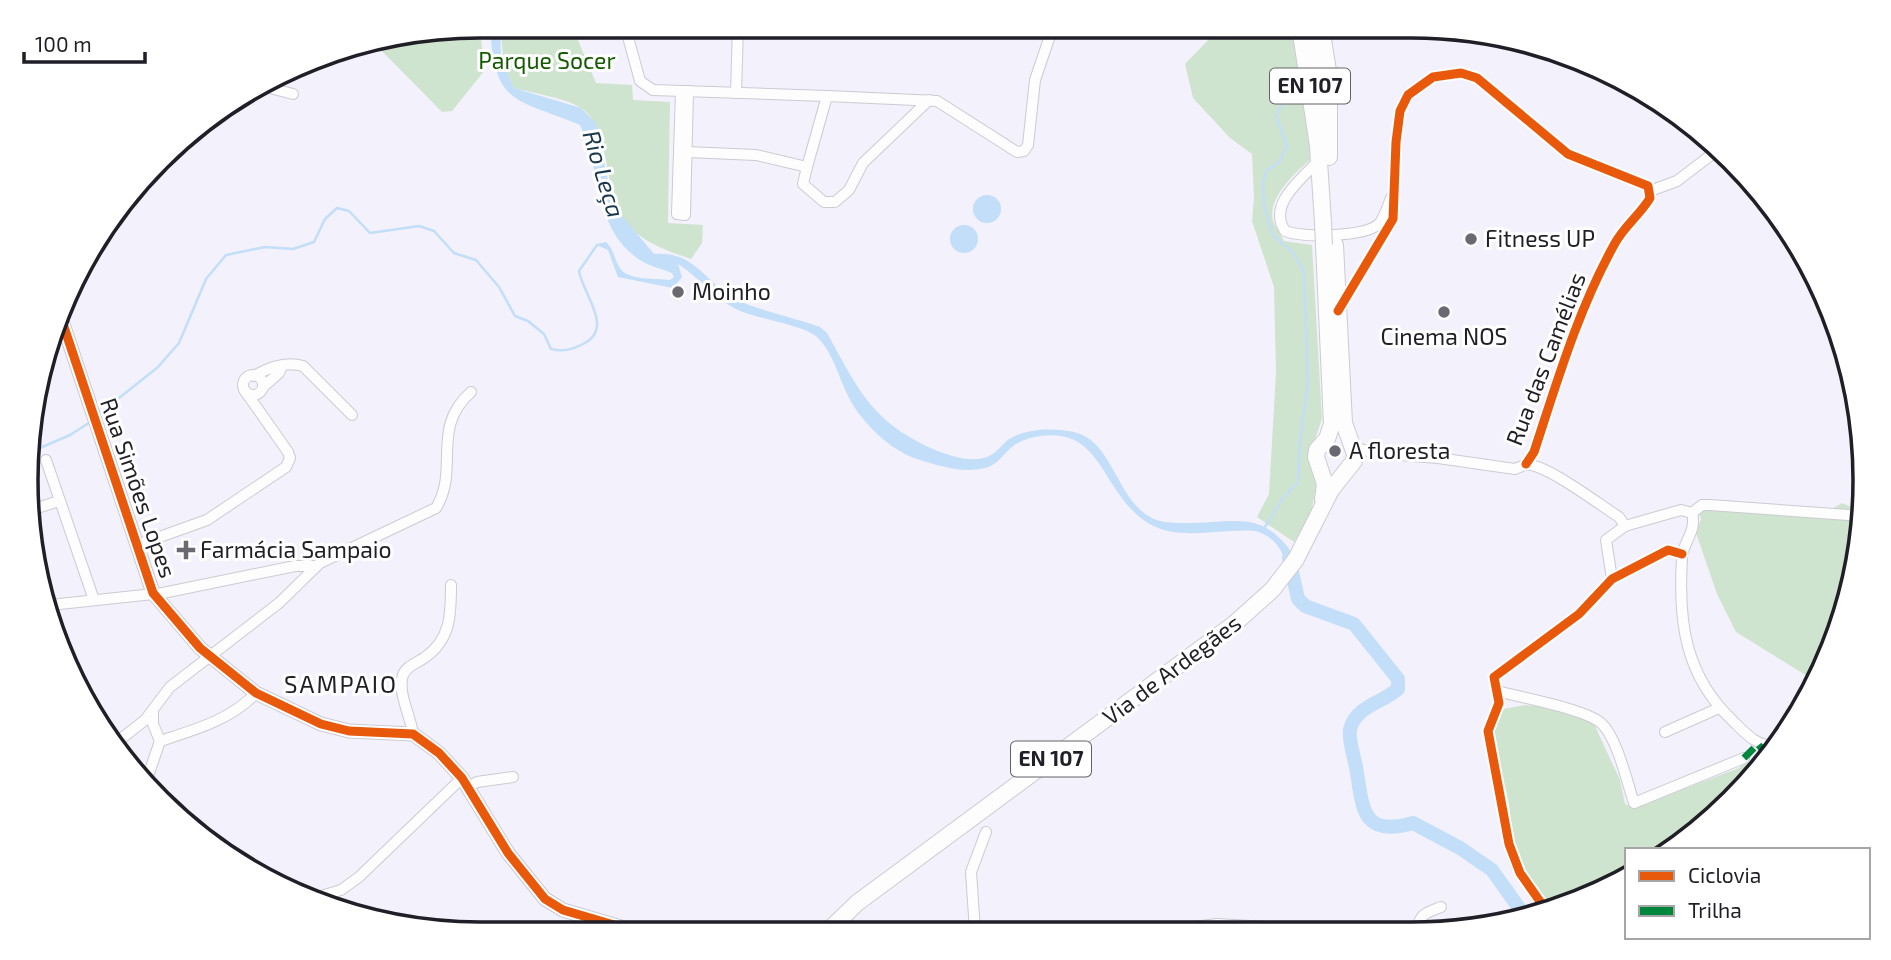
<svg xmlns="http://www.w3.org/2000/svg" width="1891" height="960" font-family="'Exo 2',sans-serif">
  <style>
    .green { fill: #cfe4ce }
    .water { fill: #c2def8 }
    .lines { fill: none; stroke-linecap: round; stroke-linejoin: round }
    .stream { stroke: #c2def8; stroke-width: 2.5 }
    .river { stroke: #c2def8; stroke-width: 14 }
    .minor-casing { stroke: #cccad3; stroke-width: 12 }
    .tertiary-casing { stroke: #cccad3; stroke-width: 15 }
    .secondary-casing { stroke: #cccad3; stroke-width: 17 }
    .primary-casing { stroke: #cccad3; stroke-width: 18 }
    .minor { stroke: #fdfdfe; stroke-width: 10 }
    .tertiary { stroke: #fdfdfe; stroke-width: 12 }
    .secondary { stroke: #fdfdfe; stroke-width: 14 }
    .primary { stroke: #fdfdfe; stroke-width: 16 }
    .primary-bridge-casing { stroke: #cccad3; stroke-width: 18; stroke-linecap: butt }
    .primary-bridge { stroke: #fdfdfe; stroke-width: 16 }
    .quiet { stroke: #00873e; stroke-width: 7; stroke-dasharray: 14 7; stroke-linecap: butt }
    .cycleway-casing { stroke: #fff; stroke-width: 13 }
    .cycleway { stroke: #e8590c; stroke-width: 9 }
    .poi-dot { fill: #6a6871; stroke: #fff; stroke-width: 2.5 }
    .labels { text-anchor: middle; stroke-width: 6; stroke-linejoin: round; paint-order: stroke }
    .shield { fill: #fff; stroke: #636267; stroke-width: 2 }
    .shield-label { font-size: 21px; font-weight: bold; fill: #201e26 }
    .park-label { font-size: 23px; fill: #135a00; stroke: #fff }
    .poi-label { font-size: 23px; fill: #201e26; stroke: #fff; text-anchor: start }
    .street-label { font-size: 23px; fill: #201e26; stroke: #fff }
    .water-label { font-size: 24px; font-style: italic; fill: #19374d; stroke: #fff }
    .neighbourhood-label { font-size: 24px; letter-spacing: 2px; fill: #201e26; stroke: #fff }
    .rim { fill: none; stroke: #201e26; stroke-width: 3.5 }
  </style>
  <rect width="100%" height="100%" fill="#f3f1fb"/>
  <g class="green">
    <path d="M480,26L483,59L503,55L500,26H572L596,83L632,85L633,100L670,102L668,223L703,225L702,243L691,259C671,252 649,245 633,230C600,200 614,129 581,108C566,98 532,93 514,88L502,60L484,63L485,70L452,111L442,112L375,44Z"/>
    <path d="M1229,27L1294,30L1306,94L1310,160C1295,173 1267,198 1273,221C1275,227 1281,235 1284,241L1312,245L1322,419L1311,451L1316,487L1311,513L1294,542L1257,517L1269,494L1276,372L1274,287L1252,221L1254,197L1252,154L1230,138L1193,98L1185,64L1210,38Z"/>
    <polygon points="1842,503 1863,512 1817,682 1736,632 1717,594 1696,533 1701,519 1697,508 1828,511"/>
    <path d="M1525,705L1556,708L1594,724L1620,780L1625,804L1633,808L1739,768L1747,760L1755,772L1687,840L1670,850H1627V875L1584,899L1549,909L1511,869L1502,841C1505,835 1509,827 1510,820C1512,784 1479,740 1504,709Z"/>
  </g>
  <g class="water">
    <path d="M490,26H500L501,58L514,88L581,108L596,123L613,205L654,254C696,250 706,285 737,300C763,312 793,317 820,327L827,333C859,391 872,422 935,450C951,456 970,463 987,457C998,453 1002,443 1011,438C1029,428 1055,428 1074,432C1114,441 1116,502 1154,519C1163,523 1175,523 1185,523C1237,523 1264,508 1296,559L1287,570C1284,551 1275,537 1256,531C1224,528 1185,540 1156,527C1111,507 1106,450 1069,438C1054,432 1026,436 1013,446C1001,456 997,467 980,469C959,473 937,465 917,459C891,451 860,421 848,396C839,378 834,356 820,340C807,324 757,320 736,309C714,298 699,277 678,264L682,277L673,288L618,277L608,250L597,245L606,242C614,249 614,259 620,268C628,281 656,278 670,280L674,277L672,273C660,268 648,266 637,258C593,225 602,171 580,125C515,98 494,106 490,26Z"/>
    <circle cx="987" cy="209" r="14"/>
    <circle cx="964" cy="239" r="14"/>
  </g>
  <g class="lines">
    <g class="stream">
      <path d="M99,414L158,367L179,343L206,279L226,255L265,247L293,249L314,242L325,219L337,208L349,211L370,233L419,226L434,231L454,253L476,260L499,287L515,316L528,321L544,334L551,349C563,352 571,350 583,344C615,328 583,295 579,271L597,245L603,244"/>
      <polyline points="33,451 70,435 92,421"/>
      <polyline points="1265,527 1283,498 1298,482 1300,438 1308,385 1304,272 1293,253 1272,234 1264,204 1263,182 1267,170 1279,162 1287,147 1276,115 1285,98"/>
    </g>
    <path class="river" d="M1289,558L1298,599L1305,606L1354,624L1398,679V689C1382,703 1356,706 1350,729C1348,739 1354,756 1356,767C1363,808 1361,838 1413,823L1460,848L1492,870L1524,915"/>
    <g class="minor-casing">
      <g id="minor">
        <polyline points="625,26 640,81 653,90 827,96"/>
        <polyline points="266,87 293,94"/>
        <polyline points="681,91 677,214 685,215 688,91"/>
        <polyline points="736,93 738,27"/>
        <polyline points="687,152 756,155 807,167 803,184 824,202 835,202 849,190 863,163 929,100"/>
        <path d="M1319,160C1302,179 1267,204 1285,231C1303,238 1364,237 1379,224C1384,218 1388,206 1391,198"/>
        <polyline points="807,167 827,96 937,101 1017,152 1024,151 1028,145 1035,80 1053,27"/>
        <polyline points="1650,191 1677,181 1715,152"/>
        <path d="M1340,307L1393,219L1396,142L1400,111L1408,95L1433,77L1461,73L1477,78L1568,154L1648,186L1650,198C1640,215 1623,227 1614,245C1578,310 1557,382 1534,452L1526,464"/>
        <circle cx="253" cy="385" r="10"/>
        <path d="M254,376C269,367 286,361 303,366L352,415"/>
        <polyline points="263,387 279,373 282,366"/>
        <path d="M1353,447L1375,453L1438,458L1515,469C1518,468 1521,466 1525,465C1543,461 1601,506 1619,517L1625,526"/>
        <polyline points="46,460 94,600"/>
        <polyline points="31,510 59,501"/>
        <path d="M1692,513C1697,532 1683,541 1682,558C1678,622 1685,676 1733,721C1746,734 1757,747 1777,746"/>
        <polyline points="1692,513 1702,505 1710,505 1862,516"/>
        <polyline points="137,545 207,520 286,467 290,458 288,452 245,391"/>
        <polyline points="1612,579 1606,540 1625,526 1681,510 1692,513"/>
        <polyline points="50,605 163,593 295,566 316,566"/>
        <path d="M1497,691C1519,697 1585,709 1601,723C1617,737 1627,782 1634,803L1744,758"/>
        <polyline points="153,710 153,724 160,741"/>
        <polyline points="1665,732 1719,708"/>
        <path d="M413,734C411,717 397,692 403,675C406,666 417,663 424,658C451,640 451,614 451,585"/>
        <path d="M117,742L145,720L170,687L279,603L320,563L436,508C460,469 430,428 471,392"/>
        <path d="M146,782L160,741C194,730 231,720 256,693"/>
        <polyline points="468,787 477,782 513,777"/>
        <polyline points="318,897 341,890 359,877 462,778"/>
        <polyline points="1546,910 1520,873 1509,844 1488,731 1499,703 1494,677 1579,614 1612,579 1668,550 1682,554"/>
        <path d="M1418,930C1418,914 1428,912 1441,907"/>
        <polyline points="975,931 971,872 986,832"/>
        <polyline points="1162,931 1217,924 1319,930"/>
      </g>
    </g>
    <g class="tertiary-casing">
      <polyline id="tertiary" points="63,324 153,593 200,648 256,693 321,724 349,731 413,734 439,753 462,778 508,853 545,899 563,910 638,932"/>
    </g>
    <g class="secondary-casing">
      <polyline id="secondary" points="1310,27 1324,108"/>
    </g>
    <g class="primary-casing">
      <g id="primary">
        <polyline points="1300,27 1318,146 1323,223"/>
        <polyline points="1321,27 1329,77 1329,157"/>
        <polyline points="1323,499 1325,484 1316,457 1317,450 1327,439 1332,424 1324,245"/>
        <polyline points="827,932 857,903 1234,624 1272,590 1296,559 1331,490 1354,461 1355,454 1344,423 1335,245"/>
      </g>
    </g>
    <use href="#minor" class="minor"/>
    <use href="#tertiary" class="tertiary"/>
    <use href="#secondary" class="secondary"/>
    <use href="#primary" class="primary"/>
    <g class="primary-bridge-casing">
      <polyline id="primary-bridge" points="1323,223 1324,245"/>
    </g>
    <use href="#primary-bridge" class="primary-bridge"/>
    <polyline class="quiet" points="1744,758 1758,744 1769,758"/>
    <g class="cycleway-casing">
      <g id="cycleway">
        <path d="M1338,311L1393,219L1396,142L1400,111L1408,95L1433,77L1461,73L1477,78L1568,154L1648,186L1650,198C1640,215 1623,227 1614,245C1578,310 1557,382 1534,452L1526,464"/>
        <polyline points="63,324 153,593 200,648 256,693 321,724 349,731 413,734 439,753 462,778 508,853 545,899 563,910 638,932"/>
        <polyline points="1546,910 1520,873 1509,844 1488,731 1499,703 1494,677 1579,614 1612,579 1668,550 1682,554"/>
      </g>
    </g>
    <use href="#cycleway" class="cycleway"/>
  </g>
  <g class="poi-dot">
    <circle cx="1471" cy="239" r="7"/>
    <circle cx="678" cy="292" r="7"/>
    <circle cx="1444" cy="312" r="7"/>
    <circle cx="1335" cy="451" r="7"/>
    <path d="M182.5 539.5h7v7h7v7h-7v7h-7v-7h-7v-7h7z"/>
  </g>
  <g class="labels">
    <g class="shield">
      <rect x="1270" y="68.5" width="80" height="35" rx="5"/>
      <rect x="1011" y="741.5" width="80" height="35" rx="5"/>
    </g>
    <g class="shield-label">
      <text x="1310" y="93">EN 107</text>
      <text x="1051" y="766">EN 107</text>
    </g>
    <g class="park-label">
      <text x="547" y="69">Parque Socer</text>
    </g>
    <g class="poi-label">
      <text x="1485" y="247">Fitness UP</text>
      <text x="692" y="300">Moinho</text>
      <text x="1444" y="345" text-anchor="middle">Cinema NOS</text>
      <text x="1349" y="459">A floresta</text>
      <text x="200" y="558">Farmácia Sampaio</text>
    </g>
    <g class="street-label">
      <text transform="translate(1546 359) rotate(-69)" y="8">Rua das Camélias</text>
      <text transform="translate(138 488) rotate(71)" y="8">Rua Simões Lopes</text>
      <text transform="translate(1172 670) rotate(-37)" y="8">Via de Ardegães</text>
    </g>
    <g class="water-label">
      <text transform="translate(603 174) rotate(73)" y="8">Rio Leça</text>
    </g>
    <g class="neighbourhood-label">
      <text x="341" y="693">SAMPAIO</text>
    </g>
  </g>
  <path d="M0 0H1891V960H0ZM480 38H1411A442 442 0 0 1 1853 480V480A442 442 0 0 1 1411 922H480A442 442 0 0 1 38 480V480A442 442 0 0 1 480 38Z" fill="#fff" fill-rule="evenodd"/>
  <path class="rim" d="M480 38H1411A442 442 0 0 1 1853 480V480A442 442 0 0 1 1411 922H480A442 442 0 0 1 38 480V480A442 442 0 0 1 480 38Z"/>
  <rect x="1625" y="848" width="245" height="91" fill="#ffffff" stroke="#a6a5a8" stroke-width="2"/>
  <rect x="1639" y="871" width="35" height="10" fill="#e8590c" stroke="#a6a5a8" stroke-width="2"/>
  <text x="1688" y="883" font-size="21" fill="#201e26">Ciclovia</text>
  <rect x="1639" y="906" width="35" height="10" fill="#00873e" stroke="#a6a5a8" stroke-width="2"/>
  <text x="1688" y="918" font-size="21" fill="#201e26">Trilha</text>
  <path d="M24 52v10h121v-10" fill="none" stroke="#201e26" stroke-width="3.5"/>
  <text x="35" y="52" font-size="21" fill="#201e26" stroke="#ffffff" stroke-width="5" paint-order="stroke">100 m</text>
</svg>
